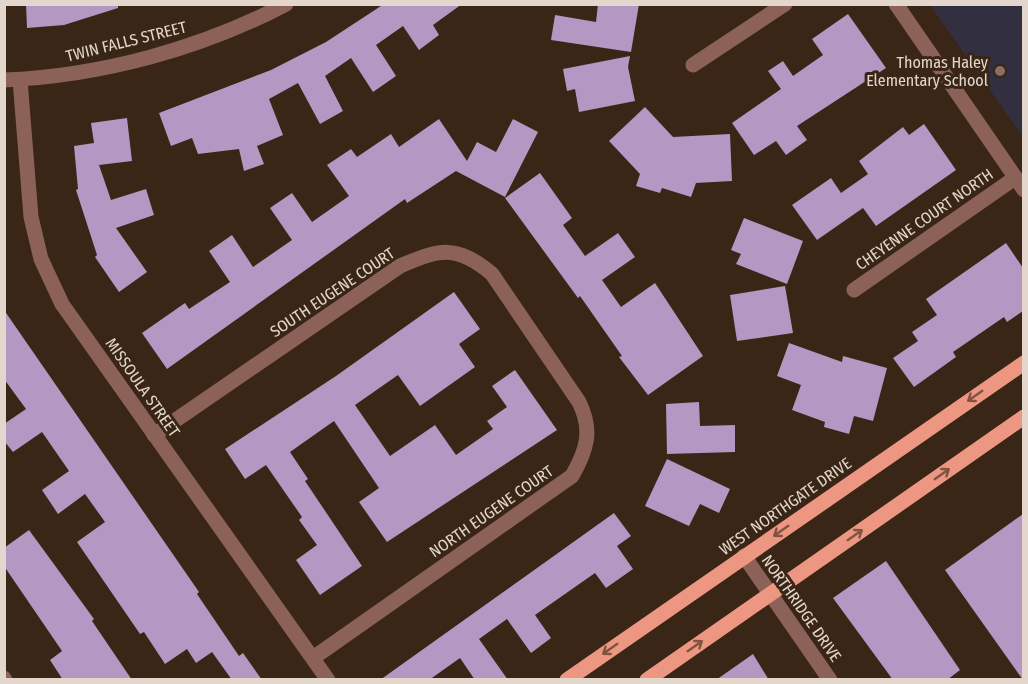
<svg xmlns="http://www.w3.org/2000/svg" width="1028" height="684" font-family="'Fira Sans Condensed',sans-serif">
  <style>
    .education { fill: #322f40 }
    .building { fill: #b497c2 }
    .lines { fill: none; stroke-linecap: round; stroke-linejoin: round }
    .minor { stroke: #8c6258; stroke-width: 15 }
    .major { stroke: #ed9782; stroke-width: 15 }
    .oneway { stroke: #815341 }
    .education-dot { fill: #8d6e63; stroke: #392616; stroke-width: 2 }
    .labels { text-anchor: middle; stroke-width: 6; stroke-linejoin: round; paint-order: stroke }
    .street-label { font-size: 16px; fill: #e3d6cc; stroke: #392616 }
    .poi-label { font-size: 16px; fill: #e3d6cc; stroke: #392616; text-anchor: end }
  </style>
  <rect width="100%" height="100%" fill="#392616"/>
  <polygon class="education" points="930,5 1023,5 1023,137"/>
  <g class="building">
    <polygon points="26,4 118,4 118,8 64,25 27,28"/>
    <polygon points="384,4 462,4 433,25 439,35 419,50 403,26 376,45 396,76 373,92 351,58 325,76 343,111 320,124 298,83 269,99 283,135 257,146 264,164 244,171 239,149 198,154 192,138 171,146 159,113 271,70 326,42"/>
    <polygon points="598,4 639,4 631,52 551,40 555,15 596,22"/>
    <polygon points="848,14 886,68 797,126 807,140 786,155 776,141 754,155 732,123 781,89 768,71 783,61 793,76 823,55 812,39"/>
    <polygon points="630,56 628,67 635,101 579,112 575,89 567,91 563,69"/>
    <polygon points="645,107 673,137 730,134 732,181 696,183 691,197 662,188 660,193 636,186 640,174 609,141"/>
    <polygon points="127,118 132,161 99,165 111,200 146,189 154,215 116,228 147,272 119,292 95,257 97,255 76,190 78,189 74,146 94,143 91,123"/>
    <polygon points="439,119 467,161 477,142 496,152 513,119 538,132 505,197 456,171 407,203 405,199 167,369 142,333 185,303 189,309 230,282 209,251 232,235 253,267 292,240 270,208 292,193 312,222 349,196 327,165 351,149 357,157 391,134 399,147"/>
    <polygon points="924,124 956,170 876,226 863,208 817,240 792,205 831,178 841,193 868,174 859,161 903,127 909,135"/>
    <polygon points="540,173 572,218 563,225 585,256 618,233 635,257 602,280 621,307 655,283 703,356 648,395 619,357 622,356 580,296 578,298 505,198"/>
    <polygon points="744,218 803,241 787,284 736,264 741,254 731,250"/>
    <polygon points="1006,243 1023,268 1023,311 1007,322 1004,317 953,352 956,357 914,387 893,358 918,341 912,332 937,315 926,299"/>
    <polygon points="785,286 793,333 737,341 730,295"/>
    <polygon points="454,292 480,329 459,344 475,367 420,406 398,375 355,405 390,456 435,425 456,455 493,429 487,421 507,407 492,386 515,370 557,430 387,542 359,502 379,488 334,421 290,452 308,479 305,481 362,566 320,595 296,560 317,545 299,520 302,517 266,465 245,479 225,449 336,376"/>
    <polygon points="4,310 199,592 197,594 239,656 243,653 262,680 232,680 212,652 196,663 187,649 165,664 144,632 140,634 77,542 105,522 85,494 58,514 42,490 69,471 42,432 13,452 4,441 4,424 26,409 4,379"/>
    <polygon points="789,343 842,362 843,356 887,368 873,421 854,416 849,434 824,427 825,422 792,410 801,385 777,376"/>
    <polygon points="699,402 700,426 735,425 735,452 667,454 666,404"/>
    <polygon points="667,459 730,489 719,513 700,504 689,526 645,506"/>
    <polygon points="614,513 631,536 617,546 633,569 606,588 595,573 535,615 551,638 531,653 507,619 479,639 508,680 475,680 460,658 429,680 380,680"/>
    <polygon points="1023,514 1023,680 945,570"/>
    <polygon points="29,530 94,619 92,621 132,680 63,680 50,660 62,651 4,566 4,548"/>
    <polygon points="886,561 960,670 947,680 893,680 833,598"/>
    <polygon points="753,654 769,680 716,680"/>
  </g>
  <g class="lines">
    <g class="minor">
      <polyline points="896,4 1024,190"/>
      <polyline points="693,65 785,4"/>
      <path d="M4,80C100,76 201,49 286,4"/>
      <polyline points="20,80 31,217 41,259 62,304 328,680"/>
      <polyline points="854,290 1015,178"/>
      <path d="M154,435L400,266C440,249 456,244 492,274L579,402C593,430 587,450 572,476L313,658"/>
      <polyline points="744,556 830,680"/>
      <polyline points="4,678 5,680"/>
    </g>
    <g class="major">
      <polyline points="567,680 1024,363"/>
      <polyline points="647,680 1024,417"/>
    </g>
  </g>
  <defs><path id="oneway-shaft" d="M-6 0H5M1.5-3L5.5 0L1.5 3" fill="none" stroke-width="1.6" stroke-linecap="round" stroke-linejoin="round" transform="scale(1.5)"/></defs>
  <g class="oneway">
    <use href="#oneway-shaft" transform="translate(975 396) rotate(145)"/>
    <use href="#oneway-shaft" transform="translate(942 474) rotate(-35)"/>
    <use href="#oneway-shaft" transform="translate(781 531) rotate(145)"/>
    <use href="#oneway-shaft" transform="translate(855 535) rotate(-35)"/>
    <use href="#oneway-shaft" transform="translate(695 646) rotate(-35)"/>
    <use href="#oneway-shaft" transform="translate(610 649) rotate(145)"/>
  </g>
  <circle class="education-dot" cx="1000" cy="71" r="6"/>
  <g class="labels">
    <g class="street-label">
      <text transform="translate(126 41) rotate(-14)" y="6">TWIN FALLS STREET</text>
      <text transform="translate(924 219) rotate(-35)" y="6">CHEYENNE COURT NORTH</text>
      <text transform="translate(332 292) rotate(-34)" y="6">SOUTH EUGENE COURT</text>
      <text transform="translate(143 387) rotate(55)" y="6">MISSOULA STREET</text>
      <text transform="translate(785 506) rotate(-35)" y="6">WEST NORTHGATE DRIVE</text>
      <text transform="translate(491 511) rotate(-35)" y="6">NORTH EUGENE COURT</text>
      <text transform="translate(802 608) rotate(55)" y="6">NORTHRIDGE DRIVE</text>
    </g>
    <g class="poi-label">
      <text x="988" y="68">Thomas Haley<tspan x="988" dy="18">Elementary School</tspan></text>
    </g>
  </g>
  <rect width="1028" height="684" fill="none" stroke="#e3d6cc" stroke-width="12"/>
</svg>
